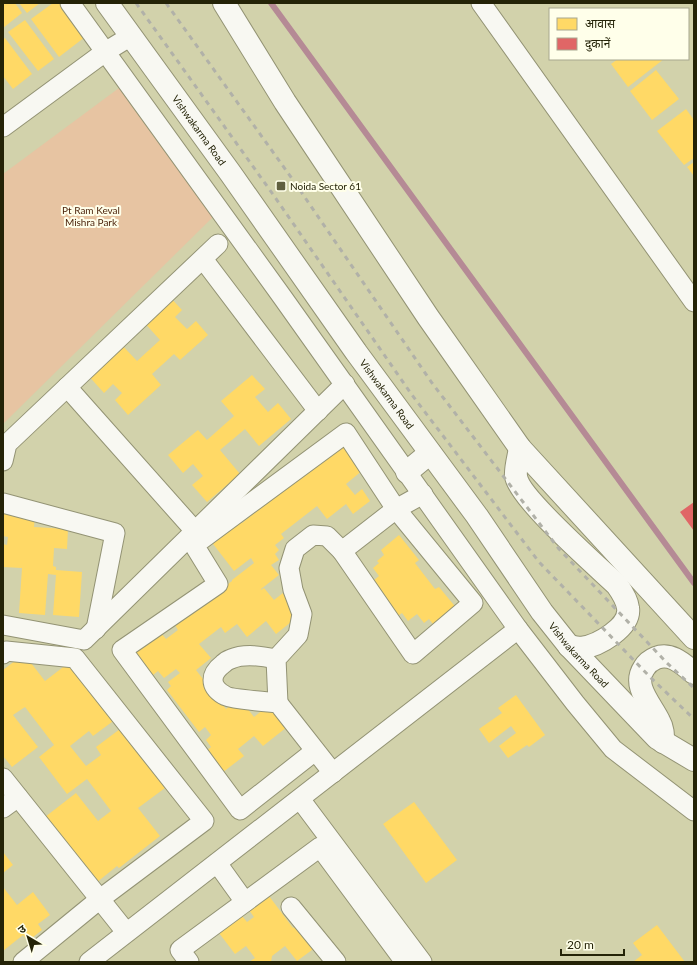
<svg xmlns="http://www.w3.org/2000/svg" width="697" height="965" font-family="Lato,'Noto Sans Devanagari',sans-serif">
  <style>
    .green { fill: #e7c4a2 }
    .homes { fill: #ffd966 }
    .shops { fill: #e06666 }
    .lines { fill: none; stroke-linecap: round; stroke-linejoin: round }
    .stream { stroke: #b58a95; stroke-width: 6 }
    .minor-casing { stroke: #939374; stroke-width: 21 }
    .secondary-casing { stroke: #939374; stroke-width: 24 }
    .minor { stroke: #f8f8f2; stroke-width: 19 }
    .secondary { stroke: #f8f8f2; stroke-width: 22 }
    .rail { stroke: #b1b1a8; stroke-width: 3; stroke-dasharray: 5 5; stroke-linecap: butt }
    .poi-dot { fill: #616040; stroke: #ffffea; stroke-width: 1.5 }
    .labels { text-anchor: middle; stroke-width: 4; stroke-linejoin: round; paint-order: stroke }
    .street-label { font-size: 10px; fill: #242307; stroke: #ffffea }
    .poi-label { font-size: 10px; fill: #242307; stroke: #ffffea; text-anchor: start }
    .park-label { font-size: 10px; fill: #481f07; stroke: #ffffea }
  </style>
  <rect width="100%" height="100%" fill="#d2d2ab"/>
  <polygon class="green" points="119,88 213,217 3,424 3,174"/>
  <g class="homes">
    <polygon points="3,3 15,3 22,13 3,28"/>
    <polygon points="19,3 40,3 27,13"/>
    <polygon points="53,3 60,3 85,37 59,57 31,19"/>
    <polygon points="25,20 54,59 38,71 8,32"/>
    <polygon points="5,38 32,74 13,89 3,76 3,39"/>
    <polygon points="618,59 664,59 628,87 611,64"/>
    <polygon points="656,70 679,99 652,120 630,91"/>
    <polygon points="686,109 694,120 694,158 684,165 657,131"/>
    <polygon points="694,162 694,176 687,167"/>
    <polygon points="169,296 182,310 175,317 187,329 196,321 208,335 180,360 174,354 152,374 161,385 128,415 115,400 122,393 113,384 104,393 86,373 120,343 137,361 160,340 142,320"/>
    <polygon points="252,375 265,389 255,397 268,412 278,403 291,419 259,446 245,429 220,450 240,474 207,502 192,485 203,476 193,464 183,473 168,455 198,430 207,440 234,416 221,401"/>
    <polygon points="340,441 363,470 346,484 355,495 362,489 370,501 353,514 346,504 327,519 317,506 281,534 284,538 275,545 279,550 275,554 279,560 271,565 279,575 261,589 261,590 264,588 274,600 283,593 300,615 276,634 266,621 247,637 237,624 225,633 221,627 199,644 211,658 196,670 226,709 239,698 254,717 269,705 287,727 263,746 254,736 238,749 244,756 218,776 205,752 211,747 206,740 211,735 205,727 199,732 167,690 171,686 168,682 180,673 176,669 164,678 158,671 153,675 146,666 142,669 132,656 161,633 166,639 178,630 175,625 232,581 232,580 254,563 251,558 234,571 210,540 237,518 242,523 257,511 254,508"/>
    <polygon points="3,512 35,515 34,527 68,529 67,549 54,548 53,566 56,567 56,570 82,572 79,617 53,615 56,575 48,574 45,615 19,613 22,568 3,567 3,544 7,545 8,537 3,536"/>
    <polygon points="399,535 419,560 415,563 435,589 439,587 458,610 436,628 429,619 424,623 417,614 408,621 402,613 396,617 373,581 379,576 373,568 379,563 377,561 384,555 381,550"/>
    <polygon points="24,654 45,681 71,661 116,719 93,736 89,731 70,746 86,766 101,755 96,747 120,729 165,788 138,808 160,836 119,868 117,866 96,883 45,817 76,793 98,821 111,811 87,779 67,794 39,757 54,745 25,707 13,715 38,747 12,767 3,756 3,670"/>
    <polygon points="516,695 545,735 529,747 527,745 508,758 499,746 516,733 511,726 489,743 479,729 502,713 498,708"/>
    <polygon points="414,802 457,860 426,883 383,824"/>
    <polygon points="3,852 13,865 3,873"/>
    <polygon points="3,887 17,905 33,892 50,915 38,924 42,930 28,941 23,935 3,951"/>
    <polygon points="269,896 293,928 299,924 316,947 297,961 285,946 272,956 271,962 249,962 255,958 246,946 235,954 219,933 242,916 247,922 254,917 249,910"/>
    <polygon points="657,925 685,962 633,962 642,955 633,943"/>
  </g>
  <polygon class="shops" points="694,502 694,531 680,512"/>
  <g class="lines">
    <polyline class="stream" points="271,3 694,583"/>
    <g class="minor-casing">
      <g id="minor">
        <polyline points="70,3 283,298 518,629 575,703 613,749 694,811"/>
        <polyline points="481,3 694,302"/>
        <polyline points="3,127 105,52 131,36"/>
        <polyline points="203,259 318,411"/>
        <polyline points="67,387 195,531"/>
        <polyline points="3,461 7,444 218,244"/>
        <polyline points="3,503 115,533 96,629"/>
        <polyline points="3,625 84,640 345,384"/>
        <polyline points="3,654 6,651 75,658 204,821 100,899 23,962"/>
        <path d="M276,659C262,656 245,653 231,659C228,660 225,662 223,664C210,674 209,686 224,695C229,699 269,702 278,703L333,773"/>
        <polyline points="278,703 276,659 298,635 302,614 293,590 289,568 295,549 313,535 327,536 342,551 396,509 423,494"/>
        <polyline points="315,751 240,810 122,650 218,584 194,545 346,433 396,509 473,603 413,654 342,551"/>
        <polyline points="3,778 126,932"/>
        <polyline points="300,799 422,962"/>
        <polyline points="3,808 18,797"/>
        <polyline points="217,863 245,902"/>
        <polyline points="291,907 336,962"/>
        <polyline points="89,962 518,629"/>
        <polyline points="189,962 180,950 320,847 405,962"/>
      </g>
    </g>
    <g class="secondary-casing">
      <g id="secondary">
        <path id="s1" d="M107,3L231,174L356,352L477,516L542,612L569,646L657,738L694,760"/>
        <polyline points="224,3 285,102 428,317 520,448 694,638"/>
        <path d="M520,448C519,455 515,469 516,476C518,497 598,567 617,585C622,592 627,600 628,608C631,627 598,646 581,648C578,648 573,647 569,646"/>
        <polyline points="407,472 430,453"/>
        <path d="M663,742C663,734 663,728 659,721C651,704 632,686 644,668C647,663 651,660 656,658C671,652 683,664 694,673"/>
      </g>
    </g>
    <use href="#minor" class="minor"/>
    <use href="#secondary" class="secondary"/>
    <g class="rail">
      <polyline points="136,3 272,193 412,395 539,562 650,677 694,719"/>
      <polyline points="166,3 293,180 432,383 559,549 667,663 694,688"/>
    </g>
  </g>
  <rect class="poi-dot" x="276" y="181" width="10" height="10" rx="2"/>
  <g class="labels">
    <g class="street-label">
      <text dy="4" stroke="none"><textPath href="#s1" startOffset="157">Vishwakarma Road</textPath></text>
      <text dy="4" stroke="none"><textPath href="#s1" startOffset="481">Vishwakarma Road</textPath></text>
      <text dy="4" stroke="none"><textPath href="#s1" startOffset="805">Vishwakarma Road</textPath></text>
    </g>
    <g class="poi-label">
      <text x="290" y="190">Noida Sector 61</text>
    </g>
    <g class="park-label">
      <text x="91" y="214">Pt Ram Keval<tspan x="91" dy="12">Mishra Park</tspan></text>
    </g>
  </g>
  <rect width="697" height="965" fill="none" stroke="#242307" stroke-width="8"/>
  <rect x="549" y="8" width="140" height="52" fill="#ffffea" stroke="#a7a78f"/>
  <rect x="557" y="18" width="20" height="12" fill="#ffd966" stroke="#a7a78f"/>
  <text x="585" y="28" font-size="12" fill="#242307">आवास</text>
  <rect x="557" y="38" width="20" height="12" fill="#e06666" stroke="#a7a78f"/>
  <text x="585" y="48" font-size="12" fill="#242307">दुकानें</text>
  <g transform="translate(28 937) rotate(322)" stroke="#ffffea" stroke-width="3" paint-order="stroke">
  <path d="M0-3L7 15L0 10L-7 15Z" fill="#242307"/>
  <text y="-6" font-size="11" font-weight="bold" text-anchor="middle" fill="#242307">उ</text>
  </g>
  <path d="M561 949v6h63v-6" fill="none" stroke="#242307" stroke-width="2"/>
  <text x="567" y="949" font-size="12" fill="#242307" stroke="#ffffea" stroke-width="3" paint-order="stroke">20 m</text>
</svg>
